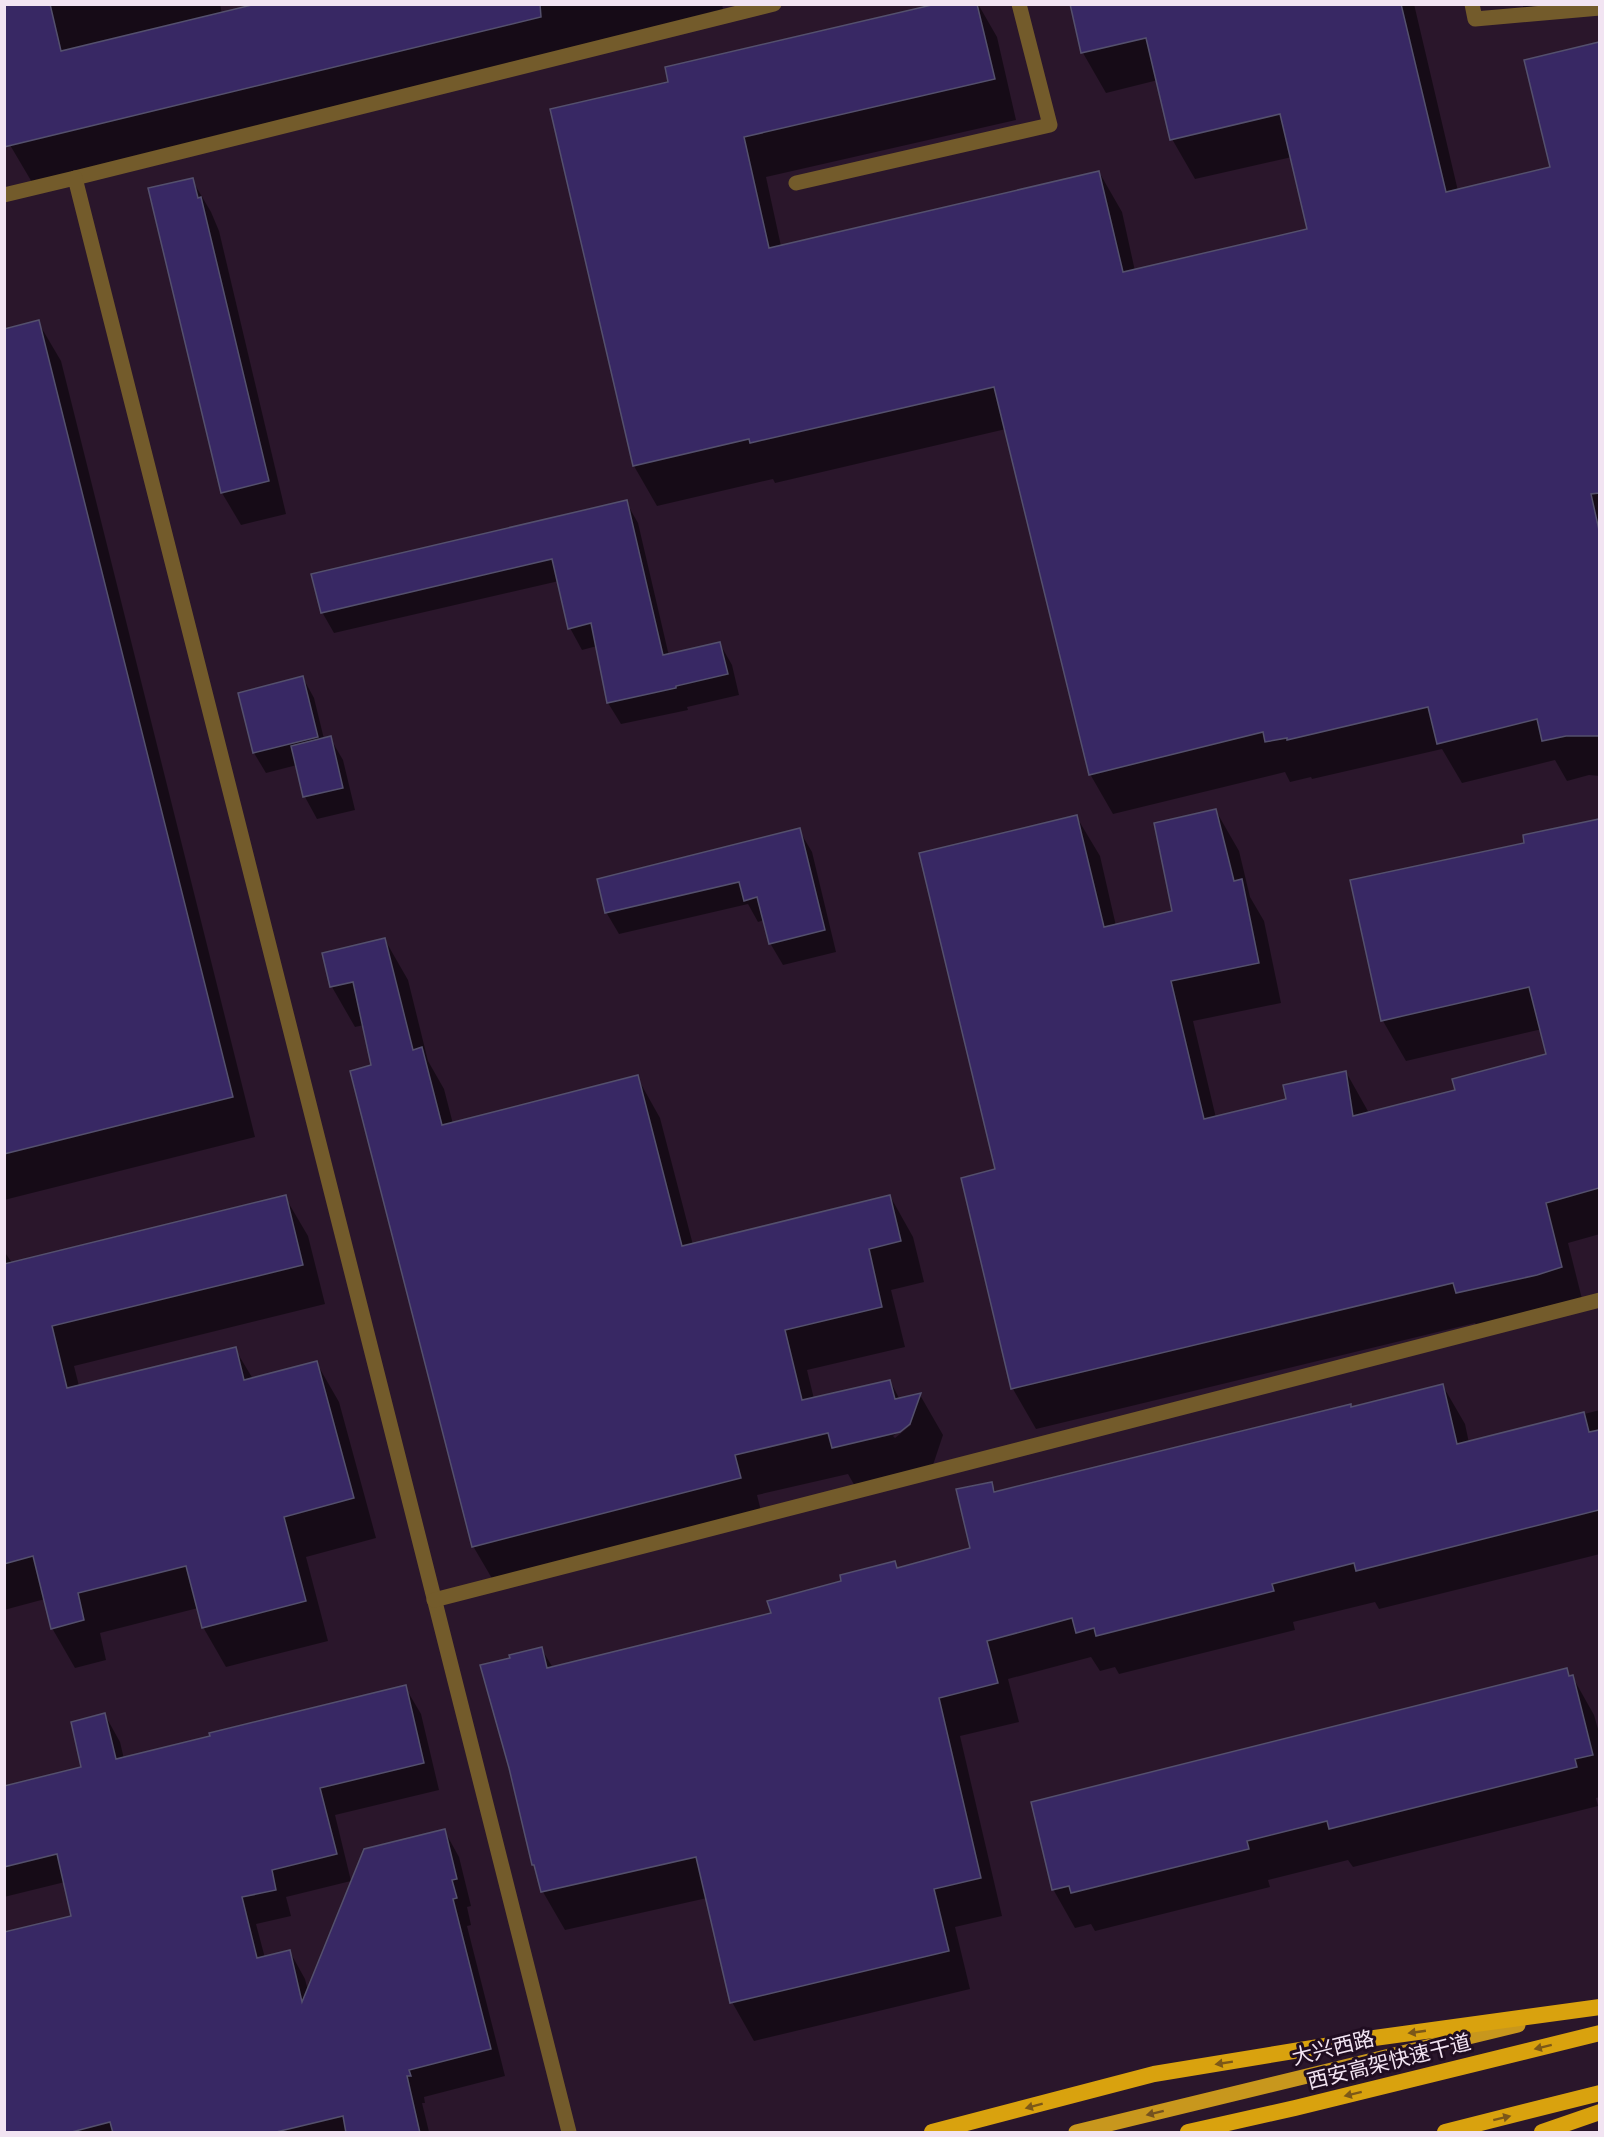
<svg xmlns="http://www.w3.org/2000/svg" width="1604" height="2137" font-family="Manrope,'Noto Sans SC',sans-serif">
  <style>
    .shadow { fill: #0007; fill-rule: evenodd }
    .building { fill: #382864; stroke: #54506d; stroke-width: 1.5 }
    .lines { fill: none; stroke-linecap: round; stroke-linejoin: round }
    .service { stroke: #735b2b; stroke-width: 15 }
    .minor { stroke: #735b2b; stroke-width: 15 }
    .primary { stroke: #c8971d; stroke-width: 15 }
    .trunk { stroke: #d9a20e; stroke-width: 16 }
    .oneway { fill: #7c5818 }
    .oneway2 { fill: #74521f }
    .labels { text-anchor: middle; stroke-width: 6; stroke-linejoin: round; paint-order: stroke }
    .street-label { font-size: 21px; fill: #f2e4f2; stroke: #200d21 }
  </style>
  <rect width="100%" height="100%" fill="#2a162b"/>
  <g class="shadow">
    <polygon points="4,4 220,4 222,14 262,4 722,4 724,16 33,184 10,145"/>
    <polygon points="943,4 978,4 997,37 1016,120 766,177 781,246 1099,172 1122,212 1135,271 1308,230 1292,157 1195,179 1172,139 1158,80 1106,93 1083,53 1071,4 1414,4 1458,191 1552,168 1526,61 1600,43 1600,776 1589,775 1567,781 1555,760 1462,783 1442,749 1312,779 1311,777 1290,782 1285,772 1113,814 1090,774 1006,429 775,483 773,479 657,506 634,466 552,110 670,83"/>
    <polygon points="1522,4 1542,4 1524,9"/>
    <polygon points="192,180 211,212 219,231 286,514 241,525 222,493"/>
    <polygon points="38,322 61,361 255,1137 4,1200 4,330"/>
    <polygon points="626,502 638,523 669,656 720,644 732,665 739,695 687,707 688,710 621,724 608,703 597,646 582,650 570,628 559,581 334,633 322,612"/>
    <polygon points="303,678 314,698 324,739 330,738 343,760 355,810 317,819 305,797 297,765 266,773 254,753 240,694"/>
    <polygon points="1216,811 1239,851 1250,897 1264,921 1281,1003 1193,1021 1216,1118 1288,1100 1346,1072 1369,1113 1456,1092 1548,1055 1542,1029 1406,1061 1383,1021 1352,881 1526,844 1525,836 1600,821 1600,1234 1568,1243 1584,1307 1480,1332 1475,1323 1036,1429 1013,1389 963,1179 997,1170 1076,816 1100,856 1116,926 1174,912"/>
    <polygon points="799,830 812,852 836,952 783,965 770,943 764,920 758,922 748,904 619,934 606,912"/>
    <path d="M385,940L408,980L428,1061L444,1089L453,1124L637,1077L660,1118L693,1245L890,1196L913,1237L924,1282L891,1290L905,1347L807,1370L814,1399L890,1381L900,1400L920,1395L943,1435L933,1465L856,1488L848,1474L757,1495L763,1519L497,1587L473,1546L364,1025L355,1027L332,987L324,954ZM911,1422V1425L895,1438L893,1436Z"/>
    <polygon points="285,1197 308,1236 325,1304 74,1366 79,1386 235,1349 253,1379 316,1362 339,1402 376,1538 306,1557 328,1641 226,1667 203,1627 198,1608 100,1633 106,1660 75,1668 52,1628 45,1599 4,1610 4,1251 12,1263"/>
    <polygon points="1443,1386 1465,1424 1469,1443 1600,1410 1600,1554 1379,1609 1375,1602 1293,1622 1295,1630 1119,1674 1115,1667 1100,1671 1091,1657 1008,1679 1019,1722 960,1736 1002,1916 955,1927 970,1989 754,2041 732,2002 707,1898 565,1930 543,1892 537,1870 512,1659 541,1648 553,1668 772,1614 843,1582 894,1562 898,1569 972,1549 991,1484 997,1493"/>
    <polygon points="1566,1670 1570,1677 1572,1676 1594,1715 1600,1736 1600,1797 1596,1798 1598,1806 1353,1867 1348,1860 1268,1880 1270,1887 1095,1931 1091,1924 1075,1928 1053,1889"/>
    <polygon points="405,1687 421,1714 439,1790 335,1815 351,1881 286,1897 291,1916 256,1924 265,1958 290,1952 305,1979 308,1991 444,1830 459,1857 471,1906 467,1907 471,1925 467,1926 505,2076 424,2097 425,2103 422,2103 429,2132 4,2132 73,1917 65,1882 4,1897 4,1788 83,1769 105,1715 120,1742 124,1759"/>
  </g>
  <g class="building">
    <polygon points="4,4 50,4 61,51 256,4 540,4 541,17 4,147"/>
    <polygon points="936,4 977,4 995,79 744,137 769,248 1099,171 1123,272 1307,229 1280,114 1170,140 1146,38 1081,53 1070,4 1401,4 1446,192 1550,167 1524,60 1599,42 1599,493 1591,494 1599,530 1599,736 1566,736 1542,741 1537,719 1437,744 1428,707 1287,740 1287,738 1265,742 1263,732 1089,775 994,387 750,443 749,439 633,466 550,109 668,82 665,67"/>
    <polygon points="193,178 198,198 201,197 269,481 221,493 148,188"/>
    <polygon points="39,320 233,1097 4,1154 4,329"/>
    <polygon points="627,500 663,655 720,642 728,674 676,686 676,688 607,703 591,623 568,629 552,559 321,613 311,574"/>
    <polygon points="303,676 318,737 253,753 238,693"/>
    <polygon points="331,736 343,788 303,797 291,746"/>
    <polygon points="1216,809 1234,881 1242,879 1259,963 1171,981 1204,1119 1286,1099 1283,1085 1346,1071 1353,1116 1455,1090 1452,1079 1546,1054 1529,987 1381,1021 1350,880 1524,843 1523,835 1599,819 1599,1188 1546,1203 1562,1267 1537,1275 1456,1293 1453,1283 1011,1389 961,1178 995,1169 919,853 1077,815 1104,927 1172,911 1154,823"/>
    <polygon points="800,828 825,930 769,944 757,897 744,901 739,882 605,913 597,879"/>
    <polygon points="385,938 413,1050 422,1047 442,1125 638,1075 682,1246 890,1195 901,1241 869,1249 882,1307 785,1330 802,1400 890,1380 895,1399 921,1393 910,1424 900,1432 832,1448 828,1433 735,1455 741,1478 472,1547 350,1071 371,1065 353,982 330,987 322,953"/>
    <polygon points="286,1195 303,1265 52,1326 67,1388 236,1347 244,1380 317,1361 354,1498 284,1517 306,1601 202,1628 186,1566 78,1593 84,1620 51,1629 33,1556 4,1564 4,1264"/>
    <polygon points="1443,1384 1457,1444 1584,1412 1589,1432 1599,1430 1599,1510 1356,1571 1354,1563 1272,1584 1274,1591 1096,1636 1094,1628 1076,1633 1072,1618 987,1641 998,1683 939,1698 981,1878 934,1889 949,1951 730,2003 696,1857 541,1892 534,1865 532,1865 509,1768 480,1665 510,1658 509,1655 542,1647 547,1668 771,1613 767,1601 841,1581 840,1575 895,1561 897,1568 970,1548 956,1489 992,1482 994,1492 1351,1404 1351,1407"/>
    <polygon points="1567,1668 1569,1676 1573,1675 1593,1755 1575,1759 1577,1767 1329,1829 1327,1821 1247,1841 1249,1849 1071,1893 1069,1886 1052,1890 1031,1802"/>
    <polygon points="406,1685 424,1763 320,1788 337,1854 272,1870 276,1890 242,1897 257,1958 290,1950 302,2002 364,1849 445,1829 457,1879 452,1880 457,1898 453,1899 491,2049 409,2070 411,2076 407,2076 420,2133 346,2133 343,2116 272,2133 113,2133 110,2122 68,2133 4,2133 4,1932 71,1916 57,1854 4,1867 4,1786 81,1767 71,1722 105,1713 116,1759 210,1736 209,1733"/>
  </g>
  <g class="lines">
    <polyline class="service" points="796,183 1050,125 1019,4"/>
    <g class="minor">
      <polyline points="1472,4 1475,19 1600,8"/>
      <polyline points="75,178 774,4"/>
      <polyline points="4,195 75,178 569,2132"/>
      <polyline points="434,1600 1600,1300"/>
    </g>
    <polyline class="primary" points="1076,2132 1518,2025"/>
    <g class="trunk">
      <polyline points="932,2132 1154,2074 1367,2039 1600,2007"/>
      <polyline points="1188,2132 1295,2108 1600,2033"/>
      <polyline points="1445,2132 1600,2093"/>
      <polyline points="1542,2132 1600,2112"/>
    </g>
  </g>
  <defs><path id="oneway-solid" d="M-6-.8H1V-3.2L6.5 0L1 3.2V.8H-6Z" transform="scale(1.5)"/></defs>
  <g class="oneway">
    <use href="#oneway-solid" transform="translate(1417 2032) rotate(172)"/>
    <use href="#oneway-solid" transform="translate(1543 2047) rotate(166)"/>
    <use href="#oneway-solid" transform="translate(1224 2063) rotate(171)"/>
    <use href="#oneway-solid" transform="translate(1353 2094) rotate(166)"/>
    <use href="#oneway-solid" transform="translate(1034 2106) rotate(165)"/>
    <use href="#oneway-solid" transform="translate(1502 2118) rotate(-14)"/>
  </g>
  <use class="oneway2" href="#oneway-solid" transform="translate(1155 2113) rotate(166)"/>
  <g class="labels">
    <g class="street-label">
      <text transform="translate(1333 2048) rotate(-14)" y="7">大兴西路</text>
      <text transform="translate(1389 2062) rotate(-14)" y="7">西安高架快速干道</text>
    </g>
  </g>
  <rect width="1604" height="2137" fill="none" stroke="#f2e4f2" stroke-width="12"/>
</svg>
